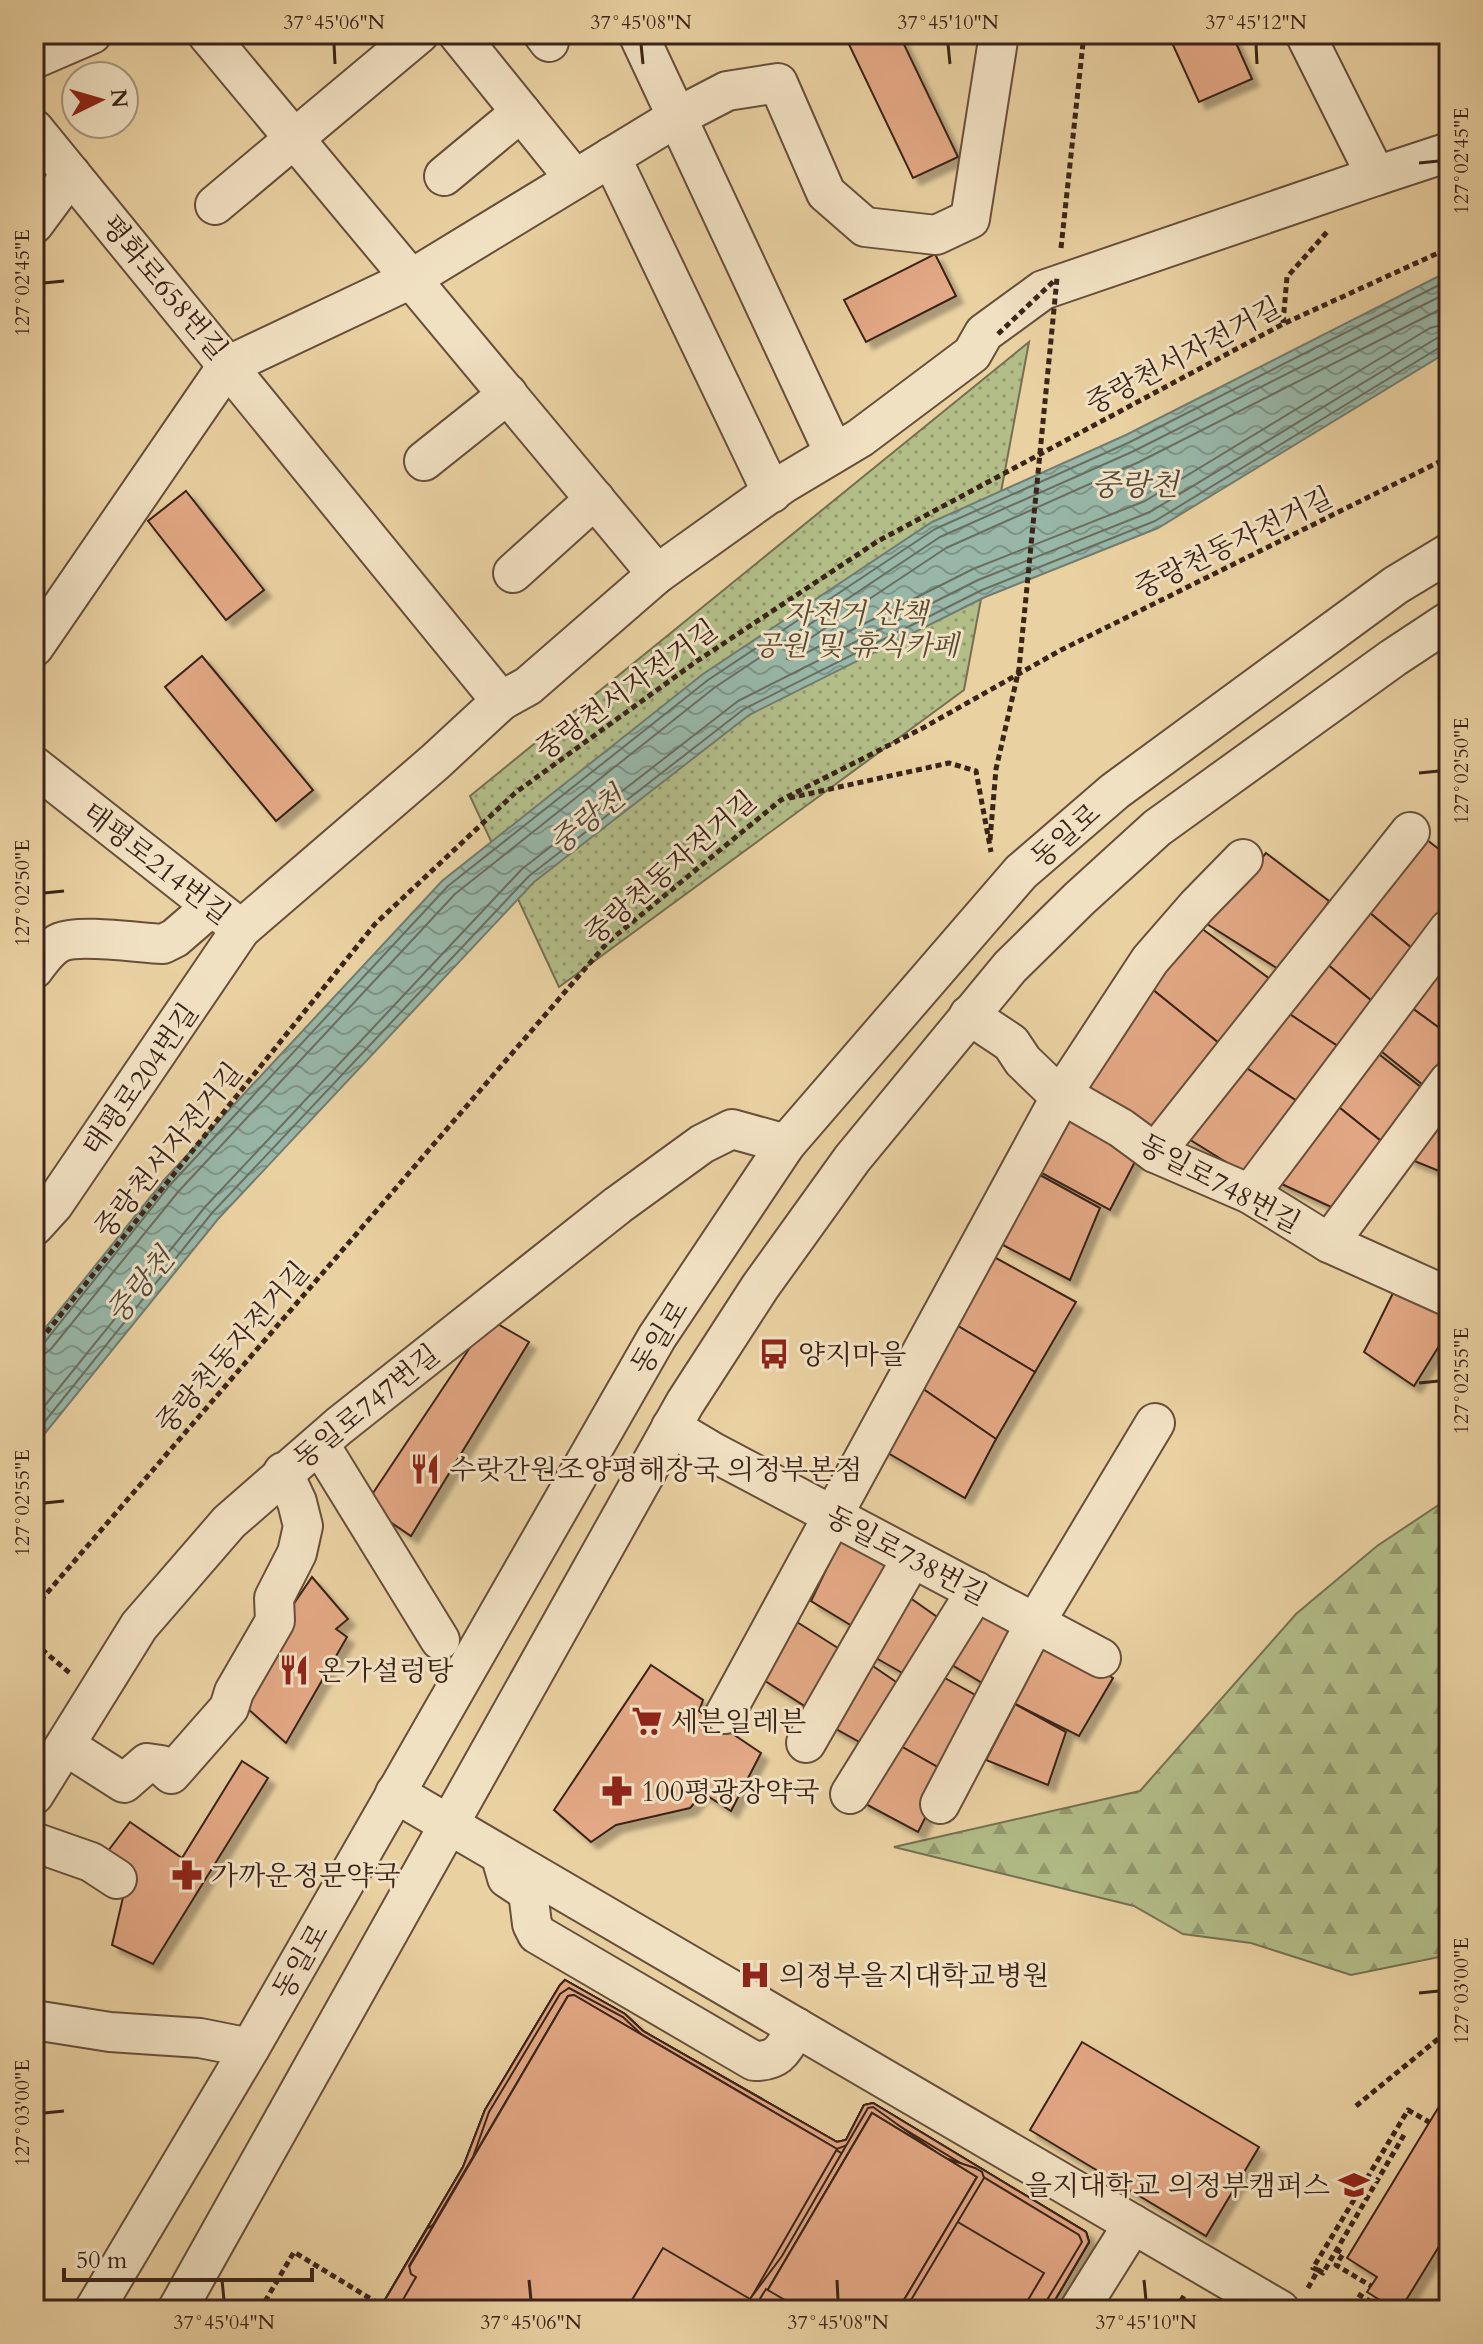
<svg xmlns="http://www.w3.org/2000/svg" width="1483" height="2344" font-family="Cardo,'Noto Serif KR',serif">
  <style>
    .forest { fill: url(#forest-firs); stroke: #767050; stroke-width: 2 }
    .park { fill: url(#park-dots); stroke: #767050; stroke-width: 2 }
    .water { fill: url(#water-waves); stroke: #737c6f; stroke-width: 2 }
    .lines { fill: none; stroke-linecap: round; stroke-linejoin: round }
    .shore { stroke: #6a6e60; stroke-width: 2 }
    .building { fill: #e3a885; stroke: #3b2419; stroke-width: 2; filter: url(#shadow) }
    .minor-casing { stroke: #674f3b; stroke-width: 42 }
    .path { stroke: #3b2419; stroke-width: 5; stroke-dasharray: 6 4; stroke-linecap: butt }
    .minor { stroke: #f1e1c3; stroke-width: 38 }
    .path-bridge { stroke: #3b2419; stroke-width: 5; stroke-dasharray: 6 4; stroke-linecap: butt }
    .ticks { fill: none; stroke: #3b2419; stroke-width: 3 }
    .labels { text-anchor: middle; stroke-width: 6; stroke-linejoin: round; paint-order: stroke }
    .street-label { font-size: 28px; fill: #3b2419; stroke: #f1e1c3 }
    .park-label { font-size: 28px; font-style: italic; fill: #594a35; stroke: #f1e1c3 }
    .poi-label { font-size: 28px; fill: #3b2419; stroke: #f1e1c3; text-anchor: start }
    .water-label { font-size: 30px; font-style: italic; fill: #52493d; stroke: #f1e1c3 }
    .neatline { fill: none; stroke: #3b2419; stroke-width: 3 }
    .ticks-label { font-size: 20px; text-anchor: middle; fill: #3b2419 }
  </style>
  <defs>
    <pattern id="forest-firs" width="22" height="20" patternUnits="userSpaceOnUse" patternTransform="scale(2)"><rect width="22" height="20" fill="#b2bd88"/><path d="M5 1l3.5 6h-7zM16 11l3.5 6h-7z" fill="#92996e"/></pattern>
    <pattern id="park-dots" width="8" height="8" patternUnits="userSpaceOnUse" patternTransform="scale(2)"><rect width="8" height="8" fill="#b2bd88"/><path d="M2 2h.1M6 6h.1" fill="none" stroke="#92996e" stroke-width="1.8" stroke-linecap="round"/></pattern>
    <pattern id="water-waves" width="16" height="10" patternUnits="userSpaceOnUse" patternTransform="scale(2)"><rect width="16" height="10" fill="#98b7a8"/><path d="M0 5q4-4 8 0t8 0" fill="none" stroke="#7d9588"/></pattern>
    <filter id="shadow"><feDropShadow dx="7" dy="7" stdDeviation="2" flood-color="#0004"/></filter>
  </defs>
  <rect width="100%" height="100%" fill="#ead1a2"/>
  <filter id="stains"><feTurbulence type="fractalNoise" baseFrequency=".0025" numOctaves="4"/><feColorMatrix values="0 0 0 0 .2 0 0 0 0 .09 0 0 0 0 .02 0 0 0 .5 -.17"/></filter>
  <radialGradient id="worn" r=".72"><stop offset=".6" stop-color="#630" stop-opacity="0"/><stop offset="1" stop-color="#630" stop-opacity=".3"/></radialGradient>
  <polygon class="forest" points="1449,1498 1449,1955 1351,1975 1251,1943 1183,1934 1134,1906 894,1847 1140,1791 1296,1614 1377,1546"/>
  <polygon class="park" points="1029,342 964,690 559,987 470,796"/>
  <polygon class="water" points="1449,271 1449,351 1158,528 985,597 749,715 534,882 218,1219 34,1447 34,1342 164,1180 442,881 703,674 932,522 1126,435"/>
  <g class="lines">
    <g class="shore">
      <polyline points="1449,305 1139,462 946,548 788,653 787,659 792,660 973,569 1145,501 1430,328 1449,323"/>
      <polyline points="34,1346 44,1343 170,1185 448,886 708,680 935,529 1130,442 1449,280"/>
      <polyline points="34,1356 43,1355 51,1349 178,1192 455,894 714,688 940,537 1134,451 1449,292"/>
      <polyline points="34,1419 205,1207 522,869 738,701 978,580 1150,512 1437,338 1449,335"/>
      <polyline points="34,1435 212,1213 529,876 744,709 982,590 1155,521 1442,346 1449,345"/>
    </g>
  </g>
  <g class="building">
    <polygon points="844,34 899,34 958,157 913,178"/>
    <polygon points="1168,34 1232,34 1252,79 1199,102"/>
    <polygon points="935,254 956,296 866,342 844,300"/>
    <polygon points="186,491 264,590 226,620 148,521"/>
    <polygon points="202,656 313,790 276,821 165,687"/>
    <polygon points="1418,833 1449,857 1449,910 1420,955 1357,902"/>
    <polygon points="1266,853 1329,901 1283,972 1207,924"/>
    <polygon points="1357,902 1420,955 1378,1006 1316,955"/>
    <polygon points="1201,928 1274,982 1225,1048 1147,985"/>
    <polygon points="1434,954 1449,966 1449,1035 1401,1000"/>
    <polygon points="1316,955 1378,1006 1345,1051 1282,1009"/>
    <polygon points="1147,985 1225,1048 1159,1135 1078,1085"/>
    <polygon points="1401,1000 1449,1035 1449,1066 1433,1093 1371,1043"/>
    <polygon points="1282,1009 1345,1051 1306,1107 1245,1067"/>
    <polygon points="1371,1048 1431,1095 1391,1149 1330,1100"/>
    <polygon points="1245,1067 1306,1107 1255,1180 1184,1136"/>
    <polygon points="1449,1095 1449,1175 1407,1158"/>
    <polygon points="1330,1100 1391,1149 1344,1213 1271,1179"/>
    <polygon points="1072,1107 1141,1150 1110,1210 1038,1171"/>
    <polygon points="1040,1175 1100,1208 1070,1280 1001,1244"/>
    <polygon points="985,1252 1076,1302 1035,1372 948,1320"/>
    <polygon points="1397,1285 1449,1316 1449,1330 1414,1386 1364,1352"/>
    <polygon points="489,1319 529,1342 411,1536 365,1505"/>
    <polygon points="948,1320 1035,1372 996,1439 913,1382"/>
    <polygon points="913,1382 996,1439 965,1498 876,1446"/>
    <polygon points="841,1539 895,1569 857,1629 811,1601"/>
    <polygon points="312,1577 348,1619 336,1629 347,1637 286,1743 236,1698 234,1692"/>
    <polygon points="906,1595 950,1626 913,1679 869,1654"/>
    <polygon points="974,1603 1025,1632 994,1690 942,1659"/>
    <polygon points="797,1622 841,1650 811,1710 762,1679"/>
    <polygon points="1042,1637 1113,1678 1079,1736 1011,1702"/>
    <polygon points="864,1660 905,1688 872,1749 829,1725"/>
    <polygon points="651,1665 703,1700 699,1711 761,1753 731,1811 703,1793 690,1808 616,1825 591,1842 554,1810"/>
    <polygon points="934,1672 986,1701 948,1773 890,1740"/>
    <polygon points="1015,1704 1066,1732 1048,1785 986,1760"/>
    <polygon points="890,1740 948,1773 918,1832 860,1801"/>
    <polygon points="242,1761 268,1778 153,1964 112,1945 127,1880 108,1851 130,1822 182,1858"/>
    <polygon points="565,1980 625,2014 643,2031 837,2142 846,2140 864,2105 873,2103 1086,2232 1089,2242 1049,2310 1022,2310 1044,2273 837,2149 754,2293 659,2237 616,2310 397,2310 416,2277 411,2274 409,2266 384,2310 379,2310 463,2167 485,2110 560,1985"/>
    <polygon points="565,1980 625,2014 643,2031 837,2142 846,2140 864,2105 873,2103 1086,2232 1089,2242 1049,2310 1041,2310 1082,2242 1079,2235 873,2110 868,2112 850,2144 837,2149 641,2034 623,2017 569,1988 560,1994 489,2112 473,2157 409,2266 411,2274 416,2277 397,2310 379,2310 463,2167 485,2110 560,1985"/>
    <polygon points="565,1980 625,2014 643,2031 837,2142 846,2140 864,2105 873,2103 1086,2232 1089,2242 1049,2310 744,2310 750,2299 663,2248 627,2310 379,2310 463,2167 485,2110 560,1985"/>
    <polygon points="565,1980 625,2014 643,2031 837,2142 846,2140 864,2105 873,2103 1086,2232 1089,2242 1049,2310 744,2310 750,2299 663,2248 627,2310 379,2310 463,2167 485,2110 560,1985"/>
    <polygon points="569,1988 623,2017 641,2034 837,2149 850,2144 868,2112 873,2110 1079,2235 1082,2242 1041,2310 750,2310 758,2296 659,2237 616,2310 397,2310 416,2277 411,2274 409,2266 473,2157 489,2112 560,1994"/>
    <polygon points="574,1995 1044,2273 1022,2310 397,2310 416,2277 411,2274 409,2266 568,1996"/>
    <polygon points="574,1995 837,2149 744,2310 384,2310 568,1996"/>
    <polygon points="1082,2042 1259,2147 1206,2236 1030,2130"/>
    <polygon points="1449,2090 1449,2230 1400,2310 1396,2310 1367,2292 1377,2277 1347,2258"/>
    <polygon points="873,2107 936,2152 872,2113 756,2310 752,2308 750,2299 782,2256 868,2108"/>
    <polygon points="872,2113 977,2177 898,2310 756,2310"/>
    <polygon points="872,2113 977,2177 898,2310 756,2310"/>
    <polygon points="948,2159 975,2168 982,2172 984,2178 905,2310 898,2310 977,2177"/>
    <polygon points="434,2224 409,2266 411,2274 416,2277 397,2310 379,2310 427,2229"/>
    <polygon points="663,2248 750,2299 744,2310 626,2310"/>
    <polygon points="766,2289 802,2310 753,2310"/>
  </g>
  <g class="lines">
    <g class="minor-casing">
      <g id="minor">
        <polyline points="207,34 657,574"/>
        <polyline points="458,34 575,179"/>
        <polyline points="543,34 549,42"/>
        <polyline points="638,34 834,453"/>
        <polyline points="1305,34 1376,176 1449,152"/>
        <polyline points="34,59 92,34"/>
        <polyline points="34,129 501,701"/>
        <polyline points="611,157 772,493"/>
        <polyline points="444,176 521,112"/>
        <polyline points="215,205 419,34"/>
        <polyline points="34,224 71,174"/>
        <polyline points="227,366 411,279 677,117 727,91 778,83 826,193 865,227 936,235 970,219 999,34"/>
        <polyline points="424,461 508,394"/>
        <polyline points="513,573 595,499"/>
        <polyline points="34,647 227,366"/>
        <polyline points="34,766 241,929"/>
        <path d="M34,969C41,960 49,947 61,942C81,934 139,943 163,944L175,938L212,906"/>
        <polyline points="969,1015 1011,1043 1023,1061 1051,1088 1121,1128 1155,1153 1250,1194 1329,1243 1449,1297"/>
        <polyline points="1155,1153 1410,832"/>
        <polyline points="1250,1194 1449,929"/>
        <polyline points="34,1226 54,1204 241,929 435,762 501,701 528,686 657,574 783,484 860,438 972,354 984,333 1043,290 1376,176"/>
        <polyline points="1329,1243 1449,1081"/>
        <polyline points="671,1427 713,1452 1101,1658"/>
        <polyline points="320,1445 440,1640"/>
        <polyline points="725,1714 1062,1094 1150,960 1197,906 1243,859"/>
        <polyline points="806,1743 912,1558"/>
        <polyline points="66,1746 124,1783 147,1763 161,1765 171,1774 229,1708 234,1692 275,1621 274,1598 297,1553 303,1526 297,1502 283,1472"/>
        <polyline points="395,1793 1280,2310"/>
        <polyline points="850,1794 976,1591"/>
        <polyline points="34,1795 139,1626 229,1522 339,1426 618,1205 702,1144 732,1129 786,1144"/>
        <polyline points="940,1804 1035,1623 1155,1423"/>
        <polyline points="34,1842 91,1862 117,1879"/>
        <path d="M503,1864L507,1878L528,1892L532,1924L537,1934L754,2061C781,2061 783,2049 796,2027"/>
        <polyline points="34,2020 110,2032 200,2038 250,2048"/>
        <polyline points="94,2310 250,2048 657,1337 786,1144 1021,872 1115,791 1396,585 1449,553"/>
        <polyline points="177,2310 685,1403 760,1287 852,1159 1010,967 1079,899 1157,828 1393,658 1449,621"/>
        <polyline points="1079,2310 1133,2224"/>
      </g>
    </g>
    <g class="path">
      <polyline points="1061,248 1084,34"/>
      <polyline points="1283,323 1287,277 1327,232"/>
      <polyline points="789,798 949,763 976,771 991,852"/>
      <polyline points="34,1348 375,924 515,793 697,661 878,541 1283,324 1449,248"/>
      <polyline points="34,1608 608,942 781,800 921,729 1061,650 1449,457"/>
      <polyline points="34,1643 71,1674"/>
      <polyline points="1356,2106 1449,2030"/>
      <polyline points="1336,2249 1343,2254 1336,2265 1371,2286"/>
      <polyline points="1318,2270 1323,2273 1404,2135"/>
      <polyline points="1308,2288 1318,2270 1313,2268 1408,2110 1429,2122"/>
      <polyline points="1358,2294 1371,2302 1366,2310"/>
      <polyline points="260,2310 294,2252 389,2310"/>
      <polyline points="1176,2310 1185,2294"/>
    </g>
    <use href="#minor" class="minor"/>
    <g class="path-bridge">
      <polyline points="998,334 1056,279"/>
      <polyline points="990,840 996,769 1019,669 1057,278"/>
    </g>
  </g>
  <path class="ticks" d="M334,44L335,64M641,44L643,64M948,44L950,64M1256,44L1257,64M1419,163L1439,161M44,283L64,281M1419,773L1439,771M44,893L64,891M1419,1383L1439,1381M44,1503L64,1501M1419,1993L1439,1991M44,2113L64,2111M222,2280L224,2300M529,2280L531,2300M837,2280L838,2300M1144,2280L1146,2300"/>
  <defs>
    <g id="bus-bare" transform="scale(2.4)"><path d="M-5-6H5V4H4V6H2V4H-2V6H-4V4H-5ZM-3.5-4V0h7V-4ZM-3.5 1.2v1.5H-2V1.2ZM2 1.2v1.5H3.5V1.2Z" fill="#8f2418" stroke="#f1e1c3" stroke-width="2.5" paint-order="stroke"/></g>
    <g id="restaurant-bare" transform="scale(2.4)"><path d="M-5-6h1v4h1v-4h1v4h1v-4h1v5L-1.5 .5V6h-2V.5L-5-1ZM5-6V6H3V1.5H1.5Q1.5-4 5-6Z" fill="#8f2418" stroke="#f1e1c3" stroke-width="2.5" paint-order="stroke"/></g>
    <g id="supermarket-bare" transform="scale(2.4)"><path d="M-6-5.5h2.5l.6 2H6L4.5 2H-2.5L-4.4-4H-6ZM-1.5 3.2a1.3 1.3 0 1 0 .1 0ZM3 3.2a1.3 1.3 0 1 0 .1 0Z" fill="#8f2418" stroke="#f1e1c3" stroke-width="2.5" paint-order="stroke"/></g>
    <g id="pharmacy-bare" transform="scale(2.4)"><path d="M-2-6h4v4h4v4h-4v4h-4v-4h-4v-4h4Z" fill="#8f2418" stroke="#f1e1c3" stroke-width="2.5" paint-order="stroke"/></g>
    <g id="hospital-bare" transform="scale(2.4)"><path d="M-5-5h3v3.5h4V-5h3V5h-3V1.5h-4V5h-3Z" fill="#8f2418" stroke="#f1e1c3" stroke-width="2.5" paint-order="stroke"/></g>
    <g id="university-bare" transform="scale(2.4)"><path d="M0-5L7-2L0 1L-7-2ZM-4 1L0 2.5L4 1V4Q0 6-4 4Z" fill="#8f2418" stroke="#f1e1c3" stroke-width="2.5" paint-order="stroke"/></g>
  </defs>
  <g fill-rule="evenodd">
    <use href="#bus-bare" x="774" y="1354"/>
    <use href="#restaurant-bare" x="425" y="1469"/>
    <use href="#restaurant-bare" x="294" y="1670"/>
    <use href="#supermarket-bare" x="647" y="1721"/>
    <use href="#pharmacy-bare" x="617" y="1791"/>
    <use href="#pharmacy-bare" x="187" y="1875"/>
    <use href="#hospital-bare" x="755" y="1975"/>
    <use href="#university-bare" x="1354" y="2185"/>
  </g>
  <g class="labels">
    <g class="street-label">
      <text transform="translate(165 287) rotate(50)" y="10">평화로658번길</text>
      <text transform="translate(1183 355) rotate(-28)" y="10">중랑천서자전거길</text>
      <text transform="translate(1233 542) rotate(-26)" y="10">중랑천동자전거길</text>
      <text transform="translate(626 689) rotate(-36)" y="10">중랑천서자전거길</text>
      <text transform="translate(1065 835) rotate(-41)" y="10">동일로</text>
      <text transform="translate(157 863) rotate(38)" y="10">태평로214번길</text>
      <text transform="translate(670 867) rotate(-41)" y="10">중랑천동자전거길</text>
      <text transform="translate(140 1079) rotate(-55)" y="10">태평로204번길</text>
      <text transform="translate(168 1150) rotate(-51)" y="10">중랑천서자전거길</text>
      <text transform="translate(1220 1183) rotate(28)" y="10">동일로748번길</text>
      <text transform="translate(659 1337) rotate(-58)" y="10">동일로</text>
      <text transform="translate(232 1347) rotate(-49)" y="10">중랑천동자전거길</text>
      <text transform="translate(366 1406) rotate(-39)" y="10">동일로747번길</text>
      <text transform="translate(907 1555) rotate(28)" y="10">동일로738번길</text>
      <text transform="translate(300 1961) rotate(-60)" y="10">동일로</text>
    </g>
    <g class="park-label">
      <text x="856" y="623">자전거 산책<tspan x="856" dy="32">공원 및 휴식카페</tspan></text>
    </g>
    <g class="poi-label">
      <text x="798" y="1364">양지마을</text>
      <text x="449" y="1479">수랏간원조양평해장국 의정부본점</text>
      <text x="318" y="1680">온가설렁탕</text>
      <text x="671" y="1731">세븐일레븐</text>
      <text x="641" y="1801">100평광장약국</text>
      <text x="211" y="1885">가까운정문약국</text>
      <text x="779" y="1985">의정부을지대학교병원</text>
      <text x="1330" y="2195" text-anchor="end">을지대학교 의정부캠퍼스</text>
    </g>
    <g class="water-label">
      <text x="1135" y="495">중랑천</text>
      <text transform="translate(587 820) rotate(-39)" y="10">중랑천</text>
      <text transform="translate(140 1286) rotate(-50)" y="10">중랑천</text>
    </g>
  </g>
  <rect width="1483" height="2344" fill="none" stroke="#ead1a2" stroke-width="88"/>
  <g transform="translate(100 100) rotate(85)"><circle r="38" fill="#f1e1c3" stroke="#a8957f" stroke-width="2"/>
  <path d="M0-6L14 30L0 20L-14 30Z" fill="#8f2418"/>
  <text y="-12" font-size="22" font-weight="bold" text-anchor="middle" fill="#3b2419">N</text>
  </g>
  <path d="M64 2268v12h248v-12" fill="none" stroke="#3b2419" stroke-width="4"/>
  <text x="76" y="2268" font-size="24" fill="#3b2419" stroke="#f1e1c3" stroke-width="6" paint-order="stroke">50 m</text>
  <rect x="44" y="44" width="1395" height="2256" class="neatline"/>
  <g class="ticks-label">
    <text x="334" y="29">37°45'06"N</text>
    <text x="641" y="29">37°45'08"N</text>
    <text x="948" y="29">37°45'10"N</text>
    <text x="1256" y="29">37°45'12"N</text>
    <text transform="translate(1461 161) rotate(-90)" y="7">127°02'45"E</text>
    <text transform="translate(22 283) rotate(-90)" y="7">127°02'45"E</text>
    <text transform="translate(1461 771) rotate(-90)" y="7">127°02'50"E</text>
    <text transform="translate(22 893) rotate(-90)" y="7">127°02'50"E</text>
    <text transform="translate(1461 1381) rotate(-90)" y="7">127°02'55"E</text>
    <text transform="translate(22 1503) rotate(-90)" y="7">127°02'55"E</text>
    <text transform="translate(1461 1991) rotate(-90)" y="7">127°03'00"E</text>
    <text transform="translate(22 2113) rotate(-90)" y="7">127°03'00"E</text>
    <text x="224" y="2329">37°45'04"N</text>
    <text x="531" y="2329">37°45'06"N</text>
    <text x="838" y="2329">37°45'08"N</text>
    <text x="1146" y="2329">37°45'10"N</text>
  </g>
  <rect width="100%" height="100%" filter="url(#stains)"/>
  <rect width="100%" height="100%" fill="url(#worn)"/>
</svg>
